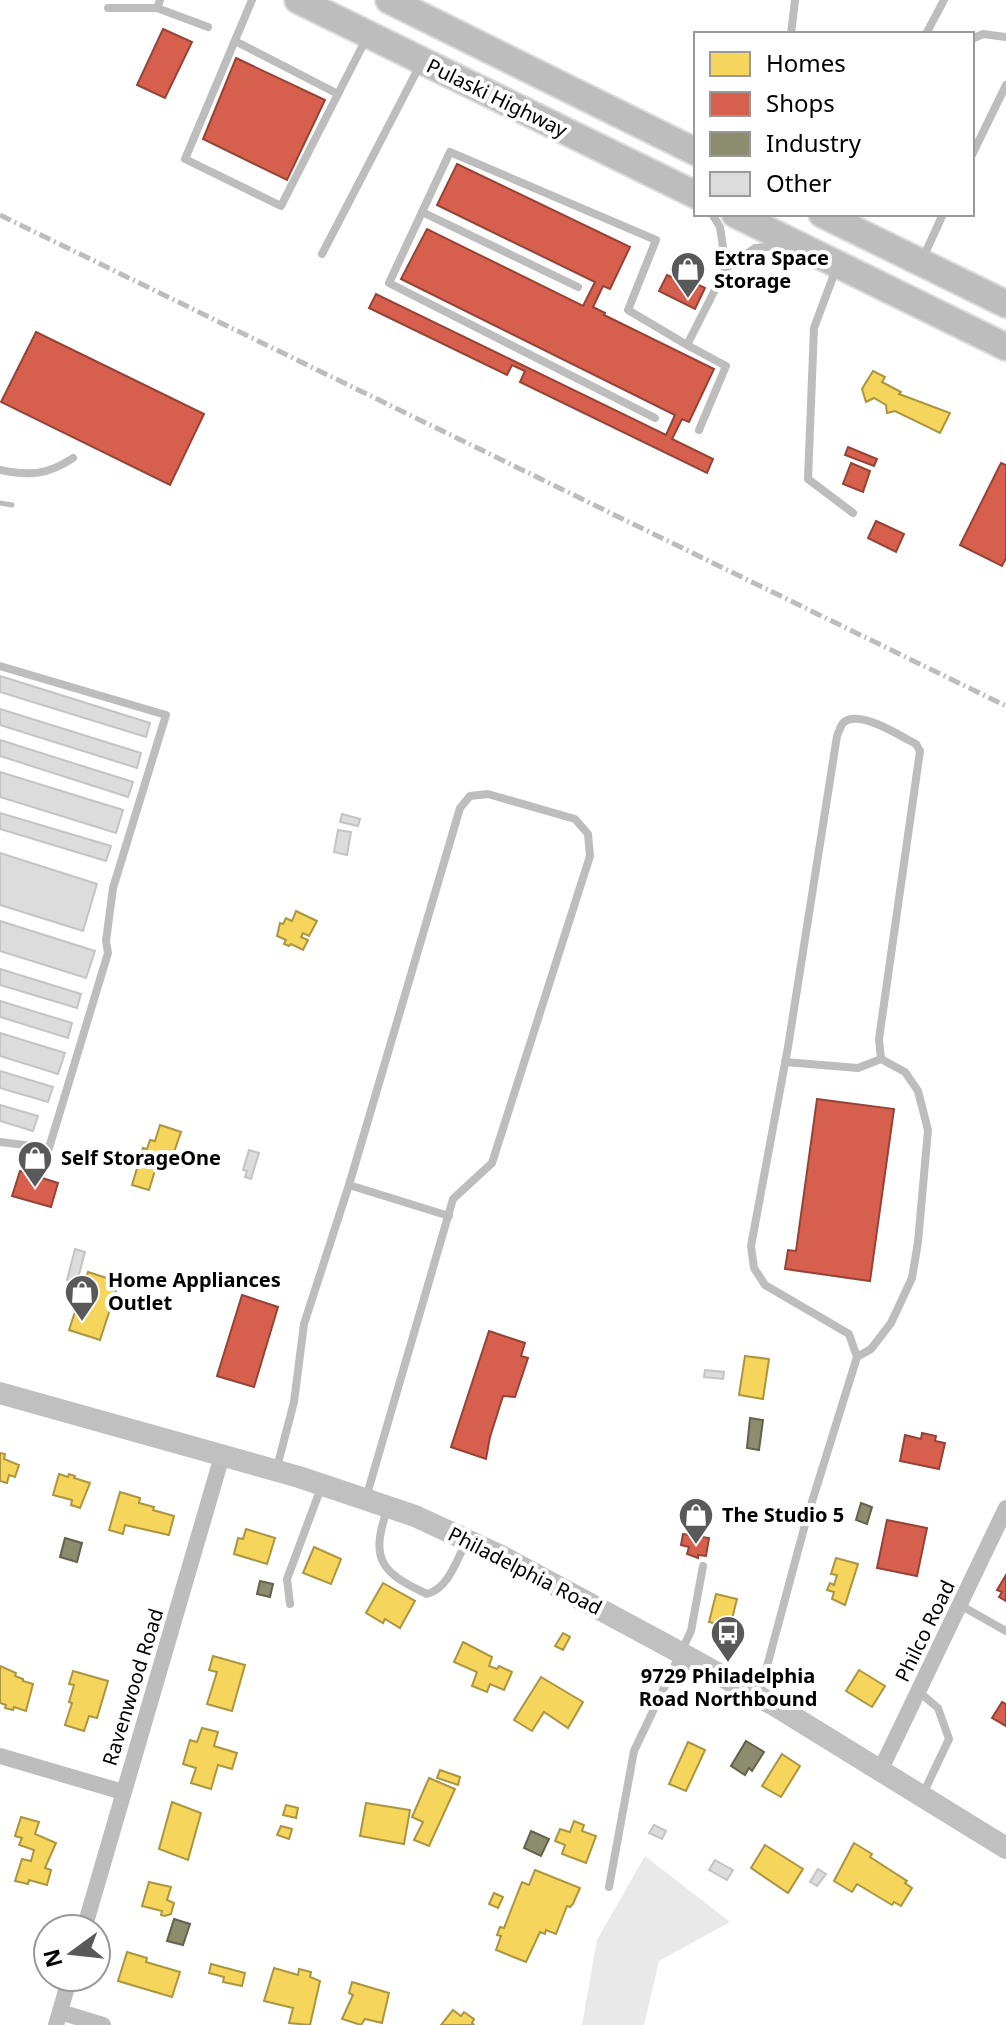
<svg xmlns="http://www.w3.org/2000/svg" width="1006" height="2025" font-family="'Noto Sans',sans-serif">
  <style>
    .green { fill: #e9e9e9 }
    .homes { fill: #f6d55c; stroke: #ac9540; stroke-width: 2 }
    .shops { fill: #d6604d; stroke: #964336; stroke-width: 2 }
    .industry { fill: #8c8c6e; stroke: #62624d; stroke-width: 2 }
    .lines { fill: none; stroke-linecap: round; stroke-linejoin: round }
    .stream { stroke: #bbb; stroke-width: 5 }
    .building { fill: #dcdcdc; stroke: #c4c4c4; stroke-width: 2 }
    .trunk-casing { stroke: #dbdbdb; stroke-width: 30 }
    .service { stroke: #bdbdbd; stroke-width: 8 }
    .minor { stroke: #bdbdbd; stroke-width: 16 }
    .secondary { stroke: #c0c0c0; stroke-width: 22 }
    .trunk { stroke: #bdbdbd; stroke-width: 26 }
    .rail { stroke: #bdbdbd; stroke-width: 5; stroke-dasharray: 12 4 2 4; stroke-linecap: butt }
    .labels { text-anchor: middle; stroke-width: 8; stroke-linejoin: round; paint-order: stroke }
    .street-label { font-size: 20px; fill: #000; stroke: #fff }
    .poi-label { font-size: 20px; font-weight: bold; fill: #000; stroke: #fff; text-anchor: start }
  </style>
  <rect width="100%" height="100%" fill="#fff"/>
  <polygon class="green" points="645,1856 730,1922 659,1961 644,2025 582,2025 597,1940"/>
  <g class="homes">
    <polygon points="873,371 885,377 882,382 901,392 899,394 950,413 940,433 895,411 887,413 886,405 874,398 866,402 862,389"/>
    <polygon points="296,911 317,921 309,936 303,933 301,937 308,940 303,950 291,944 289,946 284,944 286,940 277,936 280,923 283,924 286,918 292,921"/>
    <polygon points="160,1125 181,1132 171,1161 166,1160 165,1166 157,1164 149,1190 132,1185 143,1148 147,1149 150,1140 155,1141"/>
    <polygon points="88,1272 119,1282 100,1340 69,1330"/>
    <polygon points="745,1356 769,1359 763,1399 739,1395"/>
    <polygon points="0,1453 5,1454 4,1459 19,1465 15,1477 9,1475 7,1483 0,1481"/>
    <polygon points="59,1474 68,1477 69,1474 75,1476 74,1478 90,1483 80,1508 71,1505 72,1500 53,1495"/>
    <polygon points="120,1492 140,1498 139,1503 154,1507 153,1510 174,1516 169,1535 125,1525 123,1534 109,1530"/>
    <polygon points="246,1529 275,1538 267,1564 234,1554 238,1538 243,1539"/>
    <polygon points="314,1547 341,1559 331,1584 303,1573"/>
    <polygon points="836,1558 858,1564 845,1605 832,1599 834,1592 827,1590 830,1583 834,1585 837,1575 831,1574"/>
    <polygon points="383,1583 415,1601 400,1628 385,1619 383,1623 366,1613"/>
    <polygon points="716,1594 737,1599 730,1627 709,1622"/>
    <polygon points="563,1633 570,1637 563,1650 555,1646"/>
    <polygon points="463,1642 492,1657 489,1666 497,1669 499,1666 512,1672 504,1690 490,1684 487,1692 472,1686 477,1672 454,1662"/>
    <polygon points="213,1656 245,1665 232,1711 207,1704 217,1672 209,1670"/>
    <polygon points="0,1666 16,1673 15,1676 23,1679 23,1681 33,1684 26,1711 14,1707 13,1710 5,1708 6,1705 0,1703"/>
    <polygon points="859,1670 885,1686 872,1707 846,1691"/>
    <polygon points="73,1671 108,1681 97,1718 89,1716 84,1731 65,1725 72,1703 69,1702 74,1685 69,1684"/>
    <polygon points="541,1677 583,1702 568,1728 544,1712 532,1731 514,1720"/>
    <polygon points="202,1728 218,1732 214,1746 237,1753 232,1769 218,1765 211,1789 191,1783 196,1768 183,1764 190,1740 197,1742"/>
    <polygon points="688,1742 705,1750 686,1791 669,1784"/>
    <polygon points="782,1754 800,1766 781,1797 762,1786"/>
    <polygon points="440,1770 460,1777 458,1785 437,1778"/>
    <polygon points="429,1778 455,1789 429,1846 414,1840 423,1822 412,1817"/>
    <polygon points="172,1802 201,1813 188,1860 159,1849"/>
    <polygon points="366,1803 410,1810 404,1844 360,1836"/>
    <polygon points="286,1805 298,1808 296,1818 283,1815"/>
    <polygon points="21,1817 39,1822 35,1834 56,1843 45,1868 51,1870 47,1885 29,1880 28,1884 15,1881 22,1859 31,1861 34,1850 19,1845 22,1838 15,1836"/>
    <polygon points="574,1821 584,1825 582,1831 596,1836 586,1863 562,1854 565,1845 555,1841 560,1829 570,1832"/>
    <polygon points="281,1826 292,1829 289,1839 277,1835"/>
    <polygon points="854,1843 872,1854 870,1857 907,1881 905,1883 912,1888 901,1906 894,1902 892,1905 857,1884 852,1892 834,1881"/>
    <polygon points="765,1845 803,1869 788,1893 751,1868"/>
    <polygon points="535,1870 580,1888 573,1904 570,1907 567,1906 556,1934 546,1930 545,1934 540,1932 526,1962 496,1950 501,1936 497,1935 500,1927 504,1928 522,1882 529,1885"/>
    <polygon points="149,1882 171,1887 167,1900 174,1903 171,1914 165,1916 161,1915 162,1911 142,1906"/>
    <polygon points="494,1893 503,1897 498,1908 489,1904"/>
    <polygon points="127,1952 147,1958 146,1962 180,1972 172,1997 118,1981"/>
    <polygon points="211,1964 245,1973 242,1986 223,1982 224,1977 209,1973"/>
    <polygon points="274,1968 298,1975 299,1969 311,1972 310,1977 320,1981 310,2025 289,2023 293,2008 264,2001"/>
    <polygon points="352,1982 389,1993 382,2023 365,2019 361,2025 342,2019 353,1995 349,1993"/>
    <polygon points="453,2010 461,2016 464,2012 474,2019 472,2023 474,2025 441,2025"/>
  </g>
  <g class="shops">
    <polygon points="163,29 192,42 165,98 137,85"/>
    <polygon points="236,58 325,100 287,180 203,139"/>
    <polygon points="457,164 630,247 610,289 603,286 593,307 605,313 604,315 714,369 689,422 682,419 672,439 713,459 707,473 520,382 525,371 512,365 507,375 369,308 376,294 666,435 675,415 401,279 427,229 583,306 595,282 437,205"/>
    <polygon points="667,275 682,282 684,278 705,288 695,309 659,291"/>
    <polygon points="36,332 204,414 170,485 1,402"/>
    <polygon points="848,447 877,459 874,466 845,455"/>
    <polygon points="851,463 870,471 863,492 843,484"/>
    <polygon points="1001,463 1006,465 1006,558 1002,566 960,545"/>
    <polygon points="876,521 904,534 896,552 868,538"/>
    <polygon points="817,1099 894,1109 870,1281 785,1269 788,1250 796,1251"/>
    <polygon points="20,1171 58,1183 51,1207 12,1196"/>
    <polygon points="242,1295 278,1307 254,1387 217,1376"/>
    <polygon points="489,1331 525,1343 521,1356 528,1358 515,1397 503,1396 490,1437 486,1459 451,1447"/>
    <polygon points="922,1433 936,1436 935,1441 945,1443 939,1469 900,1461 905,1435 921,1439"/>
    <polygon points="887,1520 927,1528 917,1576 877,1568"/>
    <polygon points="683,1534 709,1538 706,1556 698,1555 698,1558 687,1554 689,1547 681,1545"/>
    <polygon points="1006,1575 1006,1601 999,1597 1002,1592 997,1590"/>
    <polygon points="1002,1702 1006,1704 1006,1726 992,1718"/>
  </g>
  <g class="industry">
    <polygon points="750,1418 763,1420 759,1450 747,1448"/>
    <polygon points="861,1503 872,1507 867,1524 856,1520"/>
    <polygon points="65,1538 82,1543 77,1562 60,1557"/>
    <polygon points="260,1581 273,1584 270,1597 257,1594"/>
    <polygon points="746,1741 764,1752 752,1771 749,1768 745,1775 731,1766"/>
    <polygon points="531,1831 549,1839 541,1856 524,1848"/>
    <polygon points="174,1919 190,1924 183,1945 167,1941"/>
  </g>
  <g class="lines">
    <polyline class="stream" points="0,503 12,505"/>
  </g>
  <g class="building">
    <polygon points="0,676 150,723 146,737 0,692"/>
    <polygon points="0,709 141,753 137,768 0,725"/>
    <polygon points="0,740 133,782 128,797 0,756"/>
    <polygon points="0,772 123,810 116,833 0,797"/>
    <polygon points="0,813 111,846 106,861 0,829"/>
    <polygon points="342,814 360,819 358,826 340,822"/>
    <polygon points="338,830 351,832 347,855 334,852"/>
    <polygon points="0,853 97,884 83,931 0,905"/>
    <polygon points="0,921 95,951 86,978 0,951"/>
    <polygon points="0,969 81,994 77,1008 0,985"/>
    <polygon points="0,1001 72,1023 68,1038 0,1017"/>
    <polygon points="0,1033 65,1053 58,1074 0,1056"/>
    <polygon points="0,1071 53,1087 48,1102 0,1088"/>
    <polygon points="0,1105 38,1116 33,1131 0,1121"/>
    <polygon points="249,1150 259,1153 251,1179 245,1177 247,1171 243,1170"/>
    <polygon points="75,1249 85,1252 77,1282 67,1280"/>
    <polygon points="705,1370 724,1372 723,1379 704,1377"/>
    <polygon points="654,1825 666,1831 662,1839 649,1833"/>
    <polygon points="715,1860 733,1870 727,1880 709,1870"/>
    <polygon points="818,1869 826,1874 817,1886 810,1882"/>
  </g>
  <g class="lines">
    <g class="trunk-casing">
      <g id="trunk">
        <polyline points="298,0 696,195"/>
        <polyline points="389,0 696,152"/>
        <polyline points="735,214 1006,347"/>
        <polyline points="822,214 1006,304"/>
      </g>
    </g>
    <g class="service">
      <polyline points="160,0 157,8 208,27"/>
      <polyline points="252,0 185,159 281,206 366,39"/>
      <polyline points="108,8 157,8"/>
      <polyline points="791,34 795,0"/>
      <polyline points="926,34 944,0"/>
      <polyline points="972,39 983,34 1006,37"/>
      <polyline points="235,41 338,94"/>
      <polyline points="972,155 1006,85"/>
      <polyline points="422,212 578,287"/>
      <polyline points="712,214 720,227 726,268"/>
      <polyline points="322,254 420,65"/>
      <polyline points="923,258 943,214"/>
      <polyline points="836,269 814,328 808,479 853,513"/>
      <polyline points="655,418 389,283 450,152 656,240 628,310 687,345"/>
      <polyline points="699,430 726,366 687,345 726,268 755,248 781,246"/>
      <path d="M0,470C29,476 48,475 73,458"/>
      <polyline points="0,666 166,715 113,888 106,941 108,953 49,1148 0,1142"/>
      <polyline points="349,1185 449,1216"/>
      <path d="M857,1357L849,1334L765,1285L754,1268L751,1246L788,1047L837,736C839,731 840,727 843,723C858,708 900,736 916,744L920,751L879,1039L881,1059"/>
      <polyline points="277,1467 294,1402 304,1324 349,1185 460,808 470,796 488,794 575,819 588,834 590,856 492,1163 453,1199 366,1498"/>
      <path d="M388,1507C370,1558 379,1572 427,1594C449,1588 457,1559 467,1540"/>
      <polyline points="290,1604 287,1579 322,1485"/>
      <polyline points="960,1605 1006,1631"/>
      <polyline points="918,1691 938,1708 949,1739 922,1796"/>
      <polyline points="759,1696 806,1521 857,1357 871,1349 891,1323 912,1278 918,1242 928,1130 918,1091 905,1072 881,1059 858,1068 785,1062"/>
      <polyline points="609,1887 634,1751 691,1631 703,1566"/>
    </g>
    <g class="minor">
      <polyline points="0,1756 123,1792"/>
      <polyline points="880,1771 1006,1508"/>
      <polyline points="84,1929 222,1456"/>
      <polyline points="60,2012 103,2025"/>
      <polyline points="56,2025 70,1977"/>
    </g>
    <polyline class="secondary" points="0,1393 299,1477 415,1516 499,1555 679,1652 774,1705 1006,1848"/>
    <use href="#trunk" class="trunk"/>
    <polyline class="rail" points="0,215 1006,706"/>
  </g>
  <defs>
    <g id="shop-pin" transform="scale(1.8)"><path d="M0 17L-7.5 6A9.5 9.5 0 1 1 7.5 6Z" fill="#595959" stroke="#fff"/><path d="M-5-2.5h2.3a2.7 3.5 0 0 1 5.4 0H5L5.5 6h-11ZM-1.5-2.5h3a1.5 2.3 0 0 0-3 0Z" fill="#fff"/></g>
    <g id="bus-pin" transform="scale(1.8)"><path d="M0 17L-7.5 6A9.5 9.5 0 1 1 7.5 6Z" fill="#595959" stroke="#fff"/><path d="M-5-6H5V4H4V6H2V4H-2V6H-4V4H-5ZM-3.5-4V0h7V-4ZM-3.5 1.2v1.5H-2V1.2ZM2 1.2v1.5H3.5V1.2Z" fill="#fff"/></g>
  </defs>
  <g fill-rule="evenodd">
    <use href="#shop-pin" x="688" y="269"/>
    <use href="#shop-pin" x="35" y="1158"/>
    <use href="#shop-pin" x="82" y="1292"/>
    <use href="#shop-pin" x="696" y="1515"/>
    <use href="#bus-pin" x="728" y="1633"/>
  </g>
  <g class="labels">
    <g class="street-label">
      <text transform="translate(497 98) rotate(26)" y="7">Pulaski Highway</text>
      <text transform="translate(525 1571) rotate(27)" y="7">Philadelphia Road</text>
      <text transform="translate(925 1631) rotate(-64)" y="7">Philco Road</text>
      <text transform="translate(133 1687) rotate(-73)" y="7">Ravenwood Road</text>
    </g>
    <g class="poi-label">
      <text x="714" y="265">Extra Space<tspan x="714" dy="23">Storage</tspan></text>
      <text x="61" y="1165">Self StorageOne</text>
      <text x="108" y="1287">Home Appliances<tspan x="108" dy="23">Outlet</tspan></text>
      <text x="722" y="1522">The Studio 5</text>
      <text x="728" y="1683" text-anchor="middle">9729 Philadelphia<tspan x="728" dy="23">Road Northbound</tspan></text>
    </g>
  </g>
  <rect x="694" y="32" width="280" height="184" fill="#ffffff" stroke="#999999" stroke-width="2"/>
  <rect x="710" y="52" width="40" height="24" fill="#f6d55c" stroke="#999999" stroke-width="2"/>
  <text x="766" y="72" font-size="24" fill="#000000">Homes</text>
  <rect x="710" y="92" width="40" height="24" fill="#d6604d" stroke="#999999" stroke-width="2"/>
  <text x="766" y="112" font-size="24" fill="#000000">Shops</text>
  <rect x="710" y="132" width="40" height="24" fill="#8c8c6e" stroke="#999999" stroke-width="2"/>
  <text x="766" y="152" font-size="24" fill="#000000">Industry</text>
  <rect x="710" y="172" width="40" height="24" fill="#dcdcdc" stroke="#999999" stroke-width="2"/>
  <text x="766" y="192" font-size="24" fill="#000000">Other</text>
  <g transform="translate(72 1953) rotate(255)"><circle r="38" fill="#ffffff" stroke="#999999" stroke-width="2"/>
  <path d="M0-6L14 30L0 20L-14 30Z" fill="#595959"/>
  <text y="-12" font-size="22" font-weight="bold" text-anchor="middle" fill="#000000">N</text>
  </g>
</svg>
